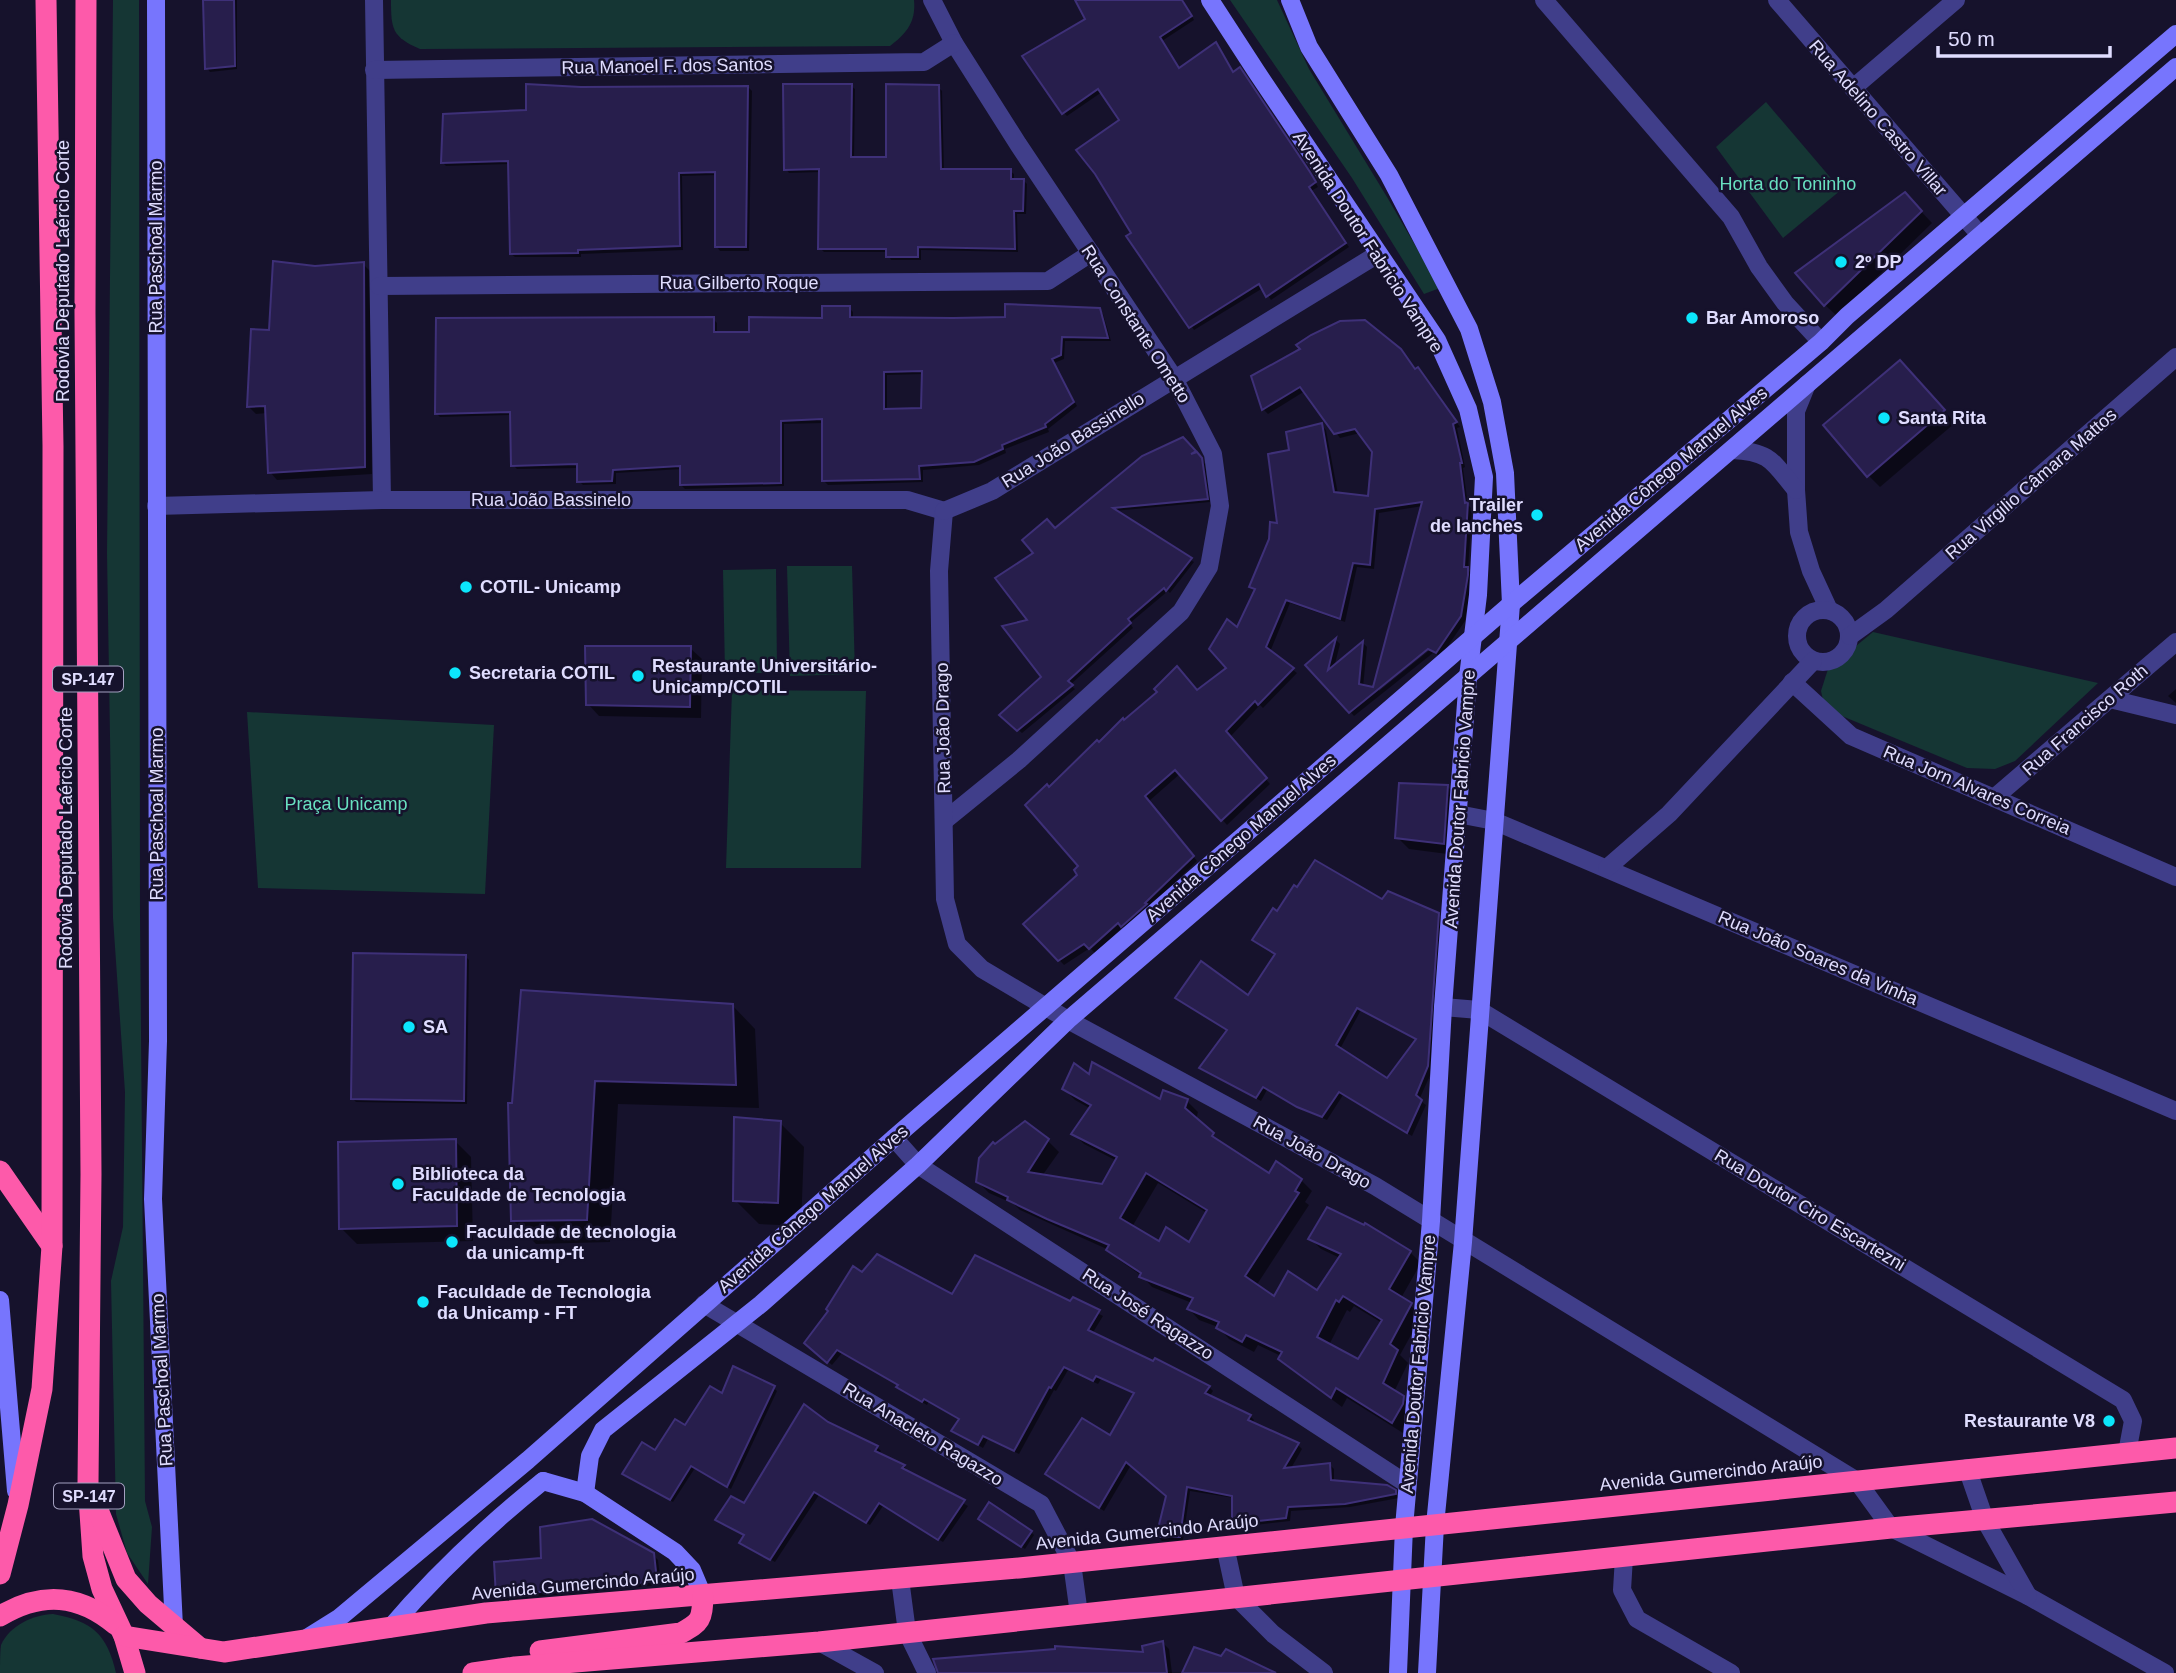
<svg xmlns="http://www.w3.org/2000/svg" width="2176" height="1673" font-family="Arial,sans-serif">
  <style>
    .green { fill: #153634 }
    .shadow { fill: #0007; fill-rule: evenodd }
    .building { fill: #271e4c; stroke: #3e3078; stroke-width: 2; fill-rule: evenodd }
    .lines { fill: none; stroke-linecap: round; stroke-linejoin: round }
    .street { stroke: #403e8a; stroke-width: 18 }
    .secondary { stroke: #7775fd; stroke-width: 18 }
    .highway { stroke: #fd5aaa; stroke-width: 21 }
    .poi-dot { fill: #0ce6fc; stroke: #16122c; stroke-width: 2.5 }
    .labels { text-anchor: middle; stroke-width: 5; stroke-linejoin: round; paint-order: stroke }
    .shield { fill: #16122c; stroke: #a3a0c0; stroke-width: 2 }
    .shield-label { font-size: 16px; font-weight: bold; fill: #e0ddff }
    .street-label { font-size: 18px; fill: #e0ddff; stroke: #16122c }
    .park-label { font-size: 18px; fill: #68e0c0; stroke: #16122c }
    .poi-label { font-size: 18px; font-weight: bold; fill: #e0ddff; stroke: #16122c; text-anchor: start }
  </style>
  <rect width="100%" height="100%" fill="#16122c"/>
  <g class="green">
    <polygon points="113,0 139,0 140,914 145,1501 152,1527 148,1584 127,1553 116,1514 111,1281 123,1227 125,1092 113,918 107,553"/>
    <path d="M391,0H914C916,22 907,33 890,46L420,49C392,37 391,29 391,0Z"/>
    <polygon points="1230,0 1277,0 1309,69 1387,197 1440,288 1424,294 1352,178"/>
    <polygon points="1766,102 1841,190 1783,238 1716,147"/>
    <polygon points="787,566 852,566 855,674 790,676"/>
    <polygon points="776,569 777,673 725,673 723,570"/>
    <polygon points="1873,632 2098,683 2015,761 1995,769 1967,768 1825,709 1821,691 1828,669"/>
    <polygon points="732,690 866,691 861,868 726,868"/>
    <polygon points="247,712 494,725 485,894 258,888"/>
    <path d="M53,1614C92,1621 107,1634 116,1673H0C0,1665 0,1652 1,1645C10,1625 33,1615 53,1614Z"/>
  </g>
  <g class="shadow">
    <polygon points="204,0 237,0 237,69 210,72 207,68"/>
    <polygon points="1077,0 1183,0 1194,20 1162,41 1179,69 1216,45 1234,73 1243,73 1313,178 1318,187 1311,191 1349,247 1271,300 1263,288 1194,330 1134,233 1121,120 1102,92 1067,116 1063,112 1087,19"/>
    <polygon points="851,86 855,89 854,159 888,159 938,87 942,91 944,171 1010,171 1014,174 1014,181 1023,180 1027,184 1026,214 1017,214 1018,252 921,250 921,260 891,260 887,252 824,252 820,248 821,172 789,173 786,169"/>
    <polygon points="748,87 752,91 749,251 720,251 717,247 717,175 682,176 683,250 581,254 581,257 515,257 511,254 510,164 446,166 442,162 528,112 581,89"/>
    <polygon points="1916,206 1932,223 1837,316 1825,305"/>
    <polygon points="363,264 370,271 372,474 277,480 270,472 267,413 256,414 249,407 271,332 315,268"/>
    <path d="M849,308L853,312V319H1007L1099,310L1103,314L1111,341H1065L1064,359L1054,363L1077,406L1048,429L1049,432L1005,449L1006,453L979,465L923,470V482L828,485L824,481V423L784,424V486L685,489L681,485L682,469L616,473V484L583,485L579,481V468L517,469L513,465L512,415L440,417L436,413L713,319L717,323V334L751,333L824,319ZM924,374L923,410L887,411V375Z"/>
    <path d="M1416,371L1422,374L1460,427L1457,428L1465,467L1463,468L1468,505L1472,509L1468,570L1472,574V581L1465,621L1441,656L1433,653L1354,716L1308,665L1336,640L1340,644L1334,668L1363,643L1367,647L1363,687L1375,689L1423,506L1379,513L1374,569L1357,567L1345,622L1290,603L1270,652L1297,673L1263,708L1260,705L1230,737L1270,784L1227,825L1181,773L1148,802L1197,861L1126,930L1123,927L1095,953L1090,948L1064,965L1025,924L1080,875V866L1049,789L1099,744L1198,692L1228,668L1238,629L1256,591L1251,587L1279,525L1291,452L1321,425L1326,430L1338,494L1369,497L1373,451L1360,433L1340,438L1305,391L1268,414L1263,409L1253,377ZM1434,642L1436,645L1379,691V686Z"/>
    <polygon points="1912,374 1955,423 1880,487 1869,476"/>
    <polygon points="1183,439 1205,464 1210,502 1114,511 1194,562 1170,593 1168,591 1130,623 1133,628 1070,685 1075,689 1022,733 1005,718 1043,678 1030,621 1036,554 1055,530"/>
    <polygon points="690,648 702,659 701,718 599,716 588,704"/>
    <polygon points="2176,689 2176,703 2168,696"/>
    <polygon points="1448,787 1459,798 1455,855 1409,849 1397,837"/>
    <path d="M1383,901L1438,915L1442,919L1432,1071L1419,1100L1426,1105L1412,1136L1343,1095L1327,1120L1303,1110L1267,1090L1261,1101L1201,1068L1228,1031L1276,955L1277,913ZM1361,1010L1417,1040L1387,1081L1340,1049Z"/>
    <polygon points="465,956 469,960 467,1104 356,1102 353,1099"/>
    <polygon points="732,1005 755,1029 759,1108 618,1104 610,1242 536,1244 513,1220 509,1104"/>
    <path d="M1090,1077L1161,1102L1187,1101L1198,1112L1196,1120L1223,1145L1270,1175L1277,1164L1301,1180L1312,1191L1305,1202L1309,1205L1256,1286L1274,1298L1317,1293L1340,1258L1321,1249L1310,1238L1365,1226L1410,1252L1421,1263L1401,1298L1422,1315L1400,1355L1408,1363L1394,1392L1414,1408V1415L1403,1433L1347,1398L1342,1407L1291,1369L1280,1358L1281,1356L1258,1345L1254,1352L1229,1339L1218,1327L1199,1320L1189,1309L1192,1303L1152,1287L1142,1276L1119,1260L1109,1250L1020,1210L1014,1204L989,1193L978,1182L1048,1141L1059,1152L1042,1176L1102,1186L1117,1161L1084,1144L1073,1133L1091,1109L1075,1100L1064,1089ZM1158,1183L1207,1213L1190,1244L1159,1243L1132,1227ZM1354,1306L1382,1323L1359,1361L1329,1345L1347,1310L1350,1312Z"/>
    <polygon points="780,1123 804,1147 801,1226 759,1224 735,1200"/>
    <polygon points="455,1141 471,1157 473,1241 357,1244 341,1228"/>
    <polygon points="863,1275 953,1296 1071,1303 1073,1300 1103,1316 1092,1334 1154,1363 1155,1360 1209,1387 1213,1391 1209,1397 1250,1416 1254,1420 1252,1424 1298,1445 1302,1449 1290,1470 1330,1465 1334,1469 1334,1482 1395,1492 1399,1498 1350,1507 1291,1511 1290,1521 1238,1527 1234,1523 1234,1498 1190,1491 1183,1540 1162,1541 1158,1537 1168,1496 1131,1465 1104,1511 1047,1474 1111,1437 1135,1394 1101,1379 1098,1384 1068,1370 1056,1391 1054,1390 1019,1454 988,1439 983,1448 954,1431 960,1420 929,1401 927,1405 902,1391 899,1386 842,1353 832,1365 807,1343"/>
    <polygon points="774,1388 777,1391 731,1489 695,1468 673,1502 624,1474 655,1452 723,1396"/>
    <polygon points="827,1424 877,1447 881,1451 879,1454 904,1466 907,1470 906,1472 968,1506 943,1542 883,1506 870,1525 819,1495 775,1562 741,1543 746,1536 745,1505"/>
    <polygon points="984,1522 1031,1532 1034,1535 1025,1549"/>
    <polygon points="653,1555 658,1560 661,1585 503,1600 498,1595"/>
    <polygon points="1163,1643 1169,1649 1172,1673 965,1673 1145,1654"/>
  </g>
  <g class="building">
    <polygon points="203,0 234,0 235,66 205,69"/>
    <polygon points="1075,0 1182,0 1192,16 1160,37 1179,68 1216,42 1233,72 1240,67 1310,172 1316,182 1309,187 1346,243 1266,297 1259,284 1189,328 1126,236 1131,233 1095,174 1076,150 1119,120 1098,89 1062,114 1022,56 1085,19"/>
    <polygon points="526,84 581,87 748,86 746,247 715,247 715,172 679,173 680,246 578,250 578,253 510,254 508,161 441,163 443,114 526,110"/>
    <polygon points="783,84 852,84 851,157 886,157 886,84 939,85 941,169 1011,169 1011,179 1024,179 1023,211 1014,211 1015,249 918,247 918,257 886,257 886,249 818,249 819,169 784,170"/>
    <polygon points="1905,192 1922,211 1824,306 1795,273"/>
    <polygon points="273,261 315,266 364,262 365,467 268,473 265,406 247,407 251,329 269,330"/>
    <path d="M1005,304L1100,308L1108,338L1062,337L1061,355L1052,359L1074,402L1045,424L1046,427L1002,445L1003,449L974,462L919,466L920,479L822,481V419L781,421V483L680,485V466L613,470L612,481L577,482V464L511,466L510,412L435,414L436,318L714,317V332H749V317L822,318V306H850V317L953,318L1005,317ZM922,371L921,408L884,409V372Z"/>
    <polygon points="1365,320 1401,349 1415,369 1418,367 1457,422 1453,424 1462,463 1460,463 1465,503 1468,502 1464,567 1468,567 1468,575 1461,616 1436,653 1428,649 1349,713 1305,665 1336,638 1328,670 1363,641 1359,684 1373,687 1422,502 1375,509 1370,565 1353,563 1340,619 1286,600 1266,647 1294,668 1258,705 1255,701 1226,731 1267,778 1221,821 1175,770 1145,796 1194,856 1145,903 1147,904 1121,927 1118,923 1089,949 1084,944 1058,961 1023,924 1077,875 1074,870 1078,866 1025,805 1047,784 1049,787 1097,740 1099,742 1123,718 1124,720 1157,692 1154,689 1177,666 1197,690 1226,668 1209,649 1227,619 1237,627 1255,589 1249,587 1269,539 1270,522 1277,523 1268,454 1289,450 1286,432 1322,423 1334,492 1368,496 1372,452 1355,429 1334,434 1300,387 1262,410 1251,376 1300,349 1296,345 1311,335 1340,321"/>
    <polygon points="1900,360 1945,410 1867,477 1823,425"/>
    <polygon points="1183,437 1196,451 1191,454 1197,452 1202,458 1208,499 1113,508 1192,558 1166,591 1164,588 1128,619 1131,623 1068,681 1073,685 1017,731 999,715 1041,677 1002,626 1027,620 995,578 1033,553 1022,540 1047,519 1055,528 1142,456"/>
    <polygon points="585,646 691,646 690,707 586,705"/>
    <polygon points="1399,783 1448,785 1444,844 1395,838"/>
    <path d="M1315,860L1382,899L1388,891L1439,913L1428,1066L1416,1095L1422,1100L1407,1133L1339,1092L1322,1117L1297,1107L1263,1087L1256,1098L1199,1068L1227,1030L1175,998L1201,961L1248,995L1275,954L1252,940L1273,908L1277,911L1294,885L1297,887ZM1357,1008L1416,1039L1387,1078L1336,1045Z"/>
    <polygon points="353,953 466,955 464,1101 351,1099"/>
    <polygon points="521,990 733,1004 736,1085 595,1081 587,1220 511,1221 508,1103 512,1103"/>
    <path d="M1092,1062L1160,1099L1163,1090L1188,1099L1185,1108L1214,1133L1212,1136L1269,1173L1276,1161L1302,1179L1295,1191L1299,1193L1245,1276L1274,1296L1288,1271L1317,1290L1341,1254L1308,1239L1327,1207L1364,1225L1365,1223L1411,1251L1389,1289L1412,1303L1390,1344L1398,1350L1383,1383L1404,1396L1403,1404L1392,1423L1336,1388L1331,1398L1278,1359L1282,1352L1246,1335L1242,1342L1216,1328L1219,1322L1187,1309L1193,1298L1139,1277L1141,1273L1106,1250L1109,1245L1047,1219L1007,1200L1008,1197L976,1182L979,1158L993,1142L995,1144L1025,1121L1049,1139L1028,1172L1102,1184L1117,1157L1071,1134L1091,1105L1062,1089L1074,1063L1089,1074ZM1146,1173L1207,1210L1189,1242L1166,1227L1159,1241L1120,1218ZM1343,1296L1382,1320L1358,1359L1317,1337L1336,1300L1339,1302Z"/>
    <polygon points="734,1117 781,1121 778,1203 733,1201"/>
    <polygon points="456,1139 457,1226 339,1229 338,1142"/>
    <polygon points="877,1254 952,1294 975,1255 1070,1301 1073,1297 1100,1310 1088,1330 1153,1361 1155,1358 1210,1386 1205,1393 1251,1415 1248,1420 1299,1443 1284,1468 1330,1463 1331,1480 1387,1485 1396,1490 1396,1494 1345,1504 1288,1507 1286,1518 1232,1524 1232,1496 1187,1487 1180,1537 1156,1537 1166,1496 1126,1462 1099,1508 1045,1474 1082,1418 1110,1435 1134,1393 1096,1376 1093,1381 1064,1367 1051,1388 1049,1387 1014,1451 983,1436 978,1445 951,1431 959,1419 924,1399 922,1402 896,1387 898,1385 837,1350 827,1363 804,1343 828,1311 826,1309 853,1266 862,1272"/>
    <polygon points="733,1366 775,1386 727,1487 691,1466 670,1500 622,1474 642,1442 655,1450 675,1419 685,1425 710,1386 722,1393"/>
    <polygon points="804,1404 828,1422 878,1446 875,1451 905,1465 902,1468 965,1500 938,1540 879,1503 866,1523 814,1492 770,1560 739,1543 744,1535 715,1520 731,1496 744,1503"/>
    <polygon points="989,1502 1032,1531 1021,1547 978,1519"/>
    <polygon points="592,1519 654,1553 657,1581 496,1596 494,1562 541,1558 540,1527"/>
    <polygon points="1163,1641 1167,1673 938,1673 933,1659 1055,1649 1055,1646 1143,1652 1142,1646"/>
    <polygon points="1194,1647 1221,1656 1226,1649 1276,1673 1182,1673"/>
  </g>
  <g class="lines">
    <g class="street">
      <polyline points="374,0 382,500"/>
      <polyline points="932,0 954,43 1018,144 1174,378 1213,454 1220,506 1209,567 1181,612 1019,760 944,821"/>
      <polyline points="1544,0 1731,217 1759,267 1785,303 1821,342"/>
      <polyline points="1777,0 1980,235"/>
      <polyline points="374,70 924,62 954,43"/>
      <polyline points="1853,88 1956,0"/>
      <polyline points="379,286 1048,281 1091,253"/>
      <polyline points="1807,384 1796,411 1796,490 1799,532 1811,571 1829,610"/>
      <path d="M1732,450C1771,452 1772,461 1796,490"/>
      <polyline points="156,506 382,500 907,500 944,511"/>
      <polyline points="944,511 939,571 945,899 957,944 982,969 1068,1020 1375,1186 1857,1481 1891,1528 2028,1596 2165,1673"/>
      <polyline points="944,511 992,491 1378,254"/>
      <circle cx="1823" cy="636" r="26"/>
      <polyline points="1850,636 1886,610 2176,357"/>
      <polyline points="1792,682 1851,736 2176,877"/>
      <polyline points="2110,699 2176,715"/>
      <polyline points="1994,798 2176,642"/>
      <polyline points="1458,814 1494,821 2176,1111"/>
      <polyline points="1607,868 1669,814 1813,661"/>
      <polyline points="1443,1007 1479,1010 2123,1400 2133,1421 2127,1453"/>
      <polyline points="894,1138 918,1165 1407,1484"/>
      <polyline points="704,1304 1041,1504 1072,1563 1079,1614"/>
      <polyline points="1967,1468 1985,1520 2028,1596"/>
      <polyline points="1225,1546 1236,1597 1273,1634 1324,1673"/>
      <polyline points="1624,1557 1622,1590 1637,1619 1731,1673"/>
      <polyline points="900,1579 907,1632 927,1673"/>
      <polyline points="819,1642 875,1673"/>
    </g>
    <g class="secondary">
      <polyline points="156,0 158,1041 153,1199 174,1627"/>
      <polyline points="1210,0 1256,71 1437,340 1468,409 1484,477 1478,595 1468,677 1443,1007 1431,1221 1404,1527 1398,1673"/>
      <polyline points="1290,0 1309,47 1389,175 1469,329 1492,402 1505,473 1511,604 1463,1242 1435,1525 1427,1673"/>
      <polyline points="0,1300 16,1491"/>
      <polyline points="543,1481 585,1493 675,1552 692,1570 703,1596"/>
      <polyline points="585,1493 590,1456 603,1430 761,1304 918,1165 1068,1020 2176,67"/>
      <path d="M389,1629C436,1574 487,1526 543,1481"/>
      <polyline points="307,1638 339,1618 528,1460 894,1138 1511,604 1821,342 1847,316 2176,34"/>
    </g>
    <g class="highway">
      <polyline points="86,0 85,312 91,1174 88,1484 93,1556 102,1589 124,1636 135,1673"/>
      <polyline points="0,1171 52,1246"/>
      <polyline points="96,1505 126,1579 148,1604 200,1648"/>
      <polyline points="0,1574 18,1505 42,1389 52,1246 53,446 46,0"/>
      <path d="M0,1616C42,1591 79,1594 116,1625"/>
      <polyline points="124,1636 224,1652 486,1613 1019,1568 2176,1448"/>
      <path d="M540,1651L681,1633C701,1622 702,1620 703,1596"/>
      <polyline points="473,1673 515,1667 819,1642 1891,1528 2176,1502"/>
    </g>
  </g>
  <g class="poi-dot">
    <circle cx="1841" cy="262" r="7"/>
    <circle cx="1692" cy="318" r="7"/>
    <circle cx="1884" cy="418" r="7"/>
    <circle cx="1537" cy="515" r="7"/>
    <circle cx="466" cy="587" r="7"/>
    <circle cx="455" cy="673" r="7"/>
    <circle cx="638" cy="676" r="7"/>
    <circle cx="409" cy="1027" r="7"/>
    <circle cx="398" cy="1184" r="7"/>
    <circle cx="452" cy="1242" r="7"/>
    <circle cx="423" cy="1302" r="7"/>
    <circle cx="2109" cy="1421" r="7"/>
  </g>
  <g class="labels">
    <g class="shield">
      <rect x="53" y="666.5" width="70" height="25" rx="5"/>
      <rect x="54" y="1483.5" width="70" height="25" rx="5"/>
    </g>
    <g class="shield-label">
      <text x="88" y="685">SP-147</text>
      <text x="89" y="1502">SP-147</text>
    </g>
    <g class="street-label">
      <text transform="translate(667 66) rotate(-1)" y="6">Rua Manoel F. dos Santos</text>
      <text transform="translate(1878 118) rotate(49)" y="6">Rua Adelino Castro Villar</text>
      <text transform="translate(1368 242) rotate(57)" y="6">Avenida Doutor Fabricio Vampre</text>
      <text transform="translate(156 247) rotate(-90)" y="6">Rua Paschoal Marmo</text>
      <text transform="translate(63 271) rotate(-90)" y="6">Rodovia Deputado Laércio Corte</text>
      <text x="739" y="289">Rua Gilberto Roque</text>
      <text transform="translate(1136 324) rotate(57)" y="6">Rua Constante Ometto</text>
      <text transform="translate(1073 440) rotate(-32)" y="6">Rua João Bassinello</text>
      <text transform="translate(1671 469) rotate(-40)" y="6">Avenida Cônego Manuel Alves</text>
      <text transform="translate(2031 484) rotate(-41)" y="6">Rua Virgilio Câmara Mattos</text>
      <text x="551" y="506">Rua João Bassinelo</text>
      <text transform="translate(2085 720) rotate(-41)" y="6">Rua Francisco Roth</text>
      <text transform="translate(943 728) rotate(-91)" y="6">Rua João Drago</text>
      <text transform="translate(1977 790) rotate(23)" y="6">Rua Jorn Alvares Correia</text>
      <text transform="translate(1460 799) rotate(-86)" y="6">Avenida Doutor Fabricio Vampre</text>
      <text transform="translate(157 814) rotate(-90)" y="6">Rua Paschoal Marmo</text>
      <text transform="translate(66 838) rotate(-90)" y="6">Rodovia Deputado Laércio Corte</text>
      <text transform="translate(1241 838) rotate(-41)" y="6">Avenida Cônego Manuel Alves</text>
      <text transform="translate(1818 958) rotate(23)" y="6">Rua João Soares da Vinha</text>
      <text transform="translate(1312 1152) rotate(29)" y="6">Rua João Drago</text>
      <text transform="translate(813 1209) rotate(-41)" y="6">Avenida Cônego Manuel Alves</text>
      <text transform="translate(1810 1210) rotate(31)" y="6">Rua Doutor Ciro Escartezni</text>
      <text transform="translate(1148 1314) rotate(33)" y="6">Rua José Ragazzo</text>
      <text transform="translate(1418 1364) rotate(-85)" y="6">Avenida Doutor Fabricio Vampre</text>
      <text transform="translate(162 1380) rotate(-93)" y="6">Rua Paschoal Marmo</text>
      <text transform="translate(923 1434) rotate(31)" y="6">Rua Anacleto Ragazzo</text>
      <text transform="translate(1711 1473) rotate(-6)" y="6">Avenida Gumercindo Araújo</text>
      <text transform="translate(1147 1532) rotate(-6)" y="6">Avenida Gumercindo Araújo</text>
      <text transform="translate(583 1584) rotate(-5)" y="6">Avenida Gumercindo Araújo</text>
    </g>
    <g class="park-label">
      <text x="1788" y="190">Horta do Toninho</text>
      <text x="346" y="810">Praça Unicamp</text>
    </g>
    <g class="poi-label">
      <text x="1855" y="268">2º DP</text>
      <text x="1706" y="324">Bar Amoroso</text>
      <text x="1898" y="424">Santa Rita</text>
      <text x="1523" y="511" text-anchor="end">Trailer<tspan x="1523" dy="21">de lanches</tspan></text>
      <text x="480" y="593">COTIL- Unicamp</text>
      <text x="652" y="672">Restaurante Universitário-<tspan x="652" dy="21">Unicamp/COTIL</tspan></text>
      <text x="469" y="679">Secretaria COTIL</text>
      <text x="423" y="1033">SA</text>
      <text x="412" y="1180">Biblioteca da<tspan x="412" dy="21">Faculdade de Tecnologia</tspan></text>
      <text x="466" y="1238">Faculdade de tecnologia<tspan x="466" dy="21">da unicamp-ft</tspan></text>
      <text x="437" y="1298">Faculdade de Tecnologia<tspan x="437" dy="21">da Unicamp - FT</tspan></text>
      <text x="2095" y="1427" text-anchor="end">Restaurante V8</text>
    </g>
  </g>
  <path d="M1938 46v10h172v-10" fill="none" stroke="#e0ddff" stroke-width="3.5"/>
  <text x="1948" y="46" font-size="21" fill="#e0ddff" stroke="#16122c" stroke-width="5" paint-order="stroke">50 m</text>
</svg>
